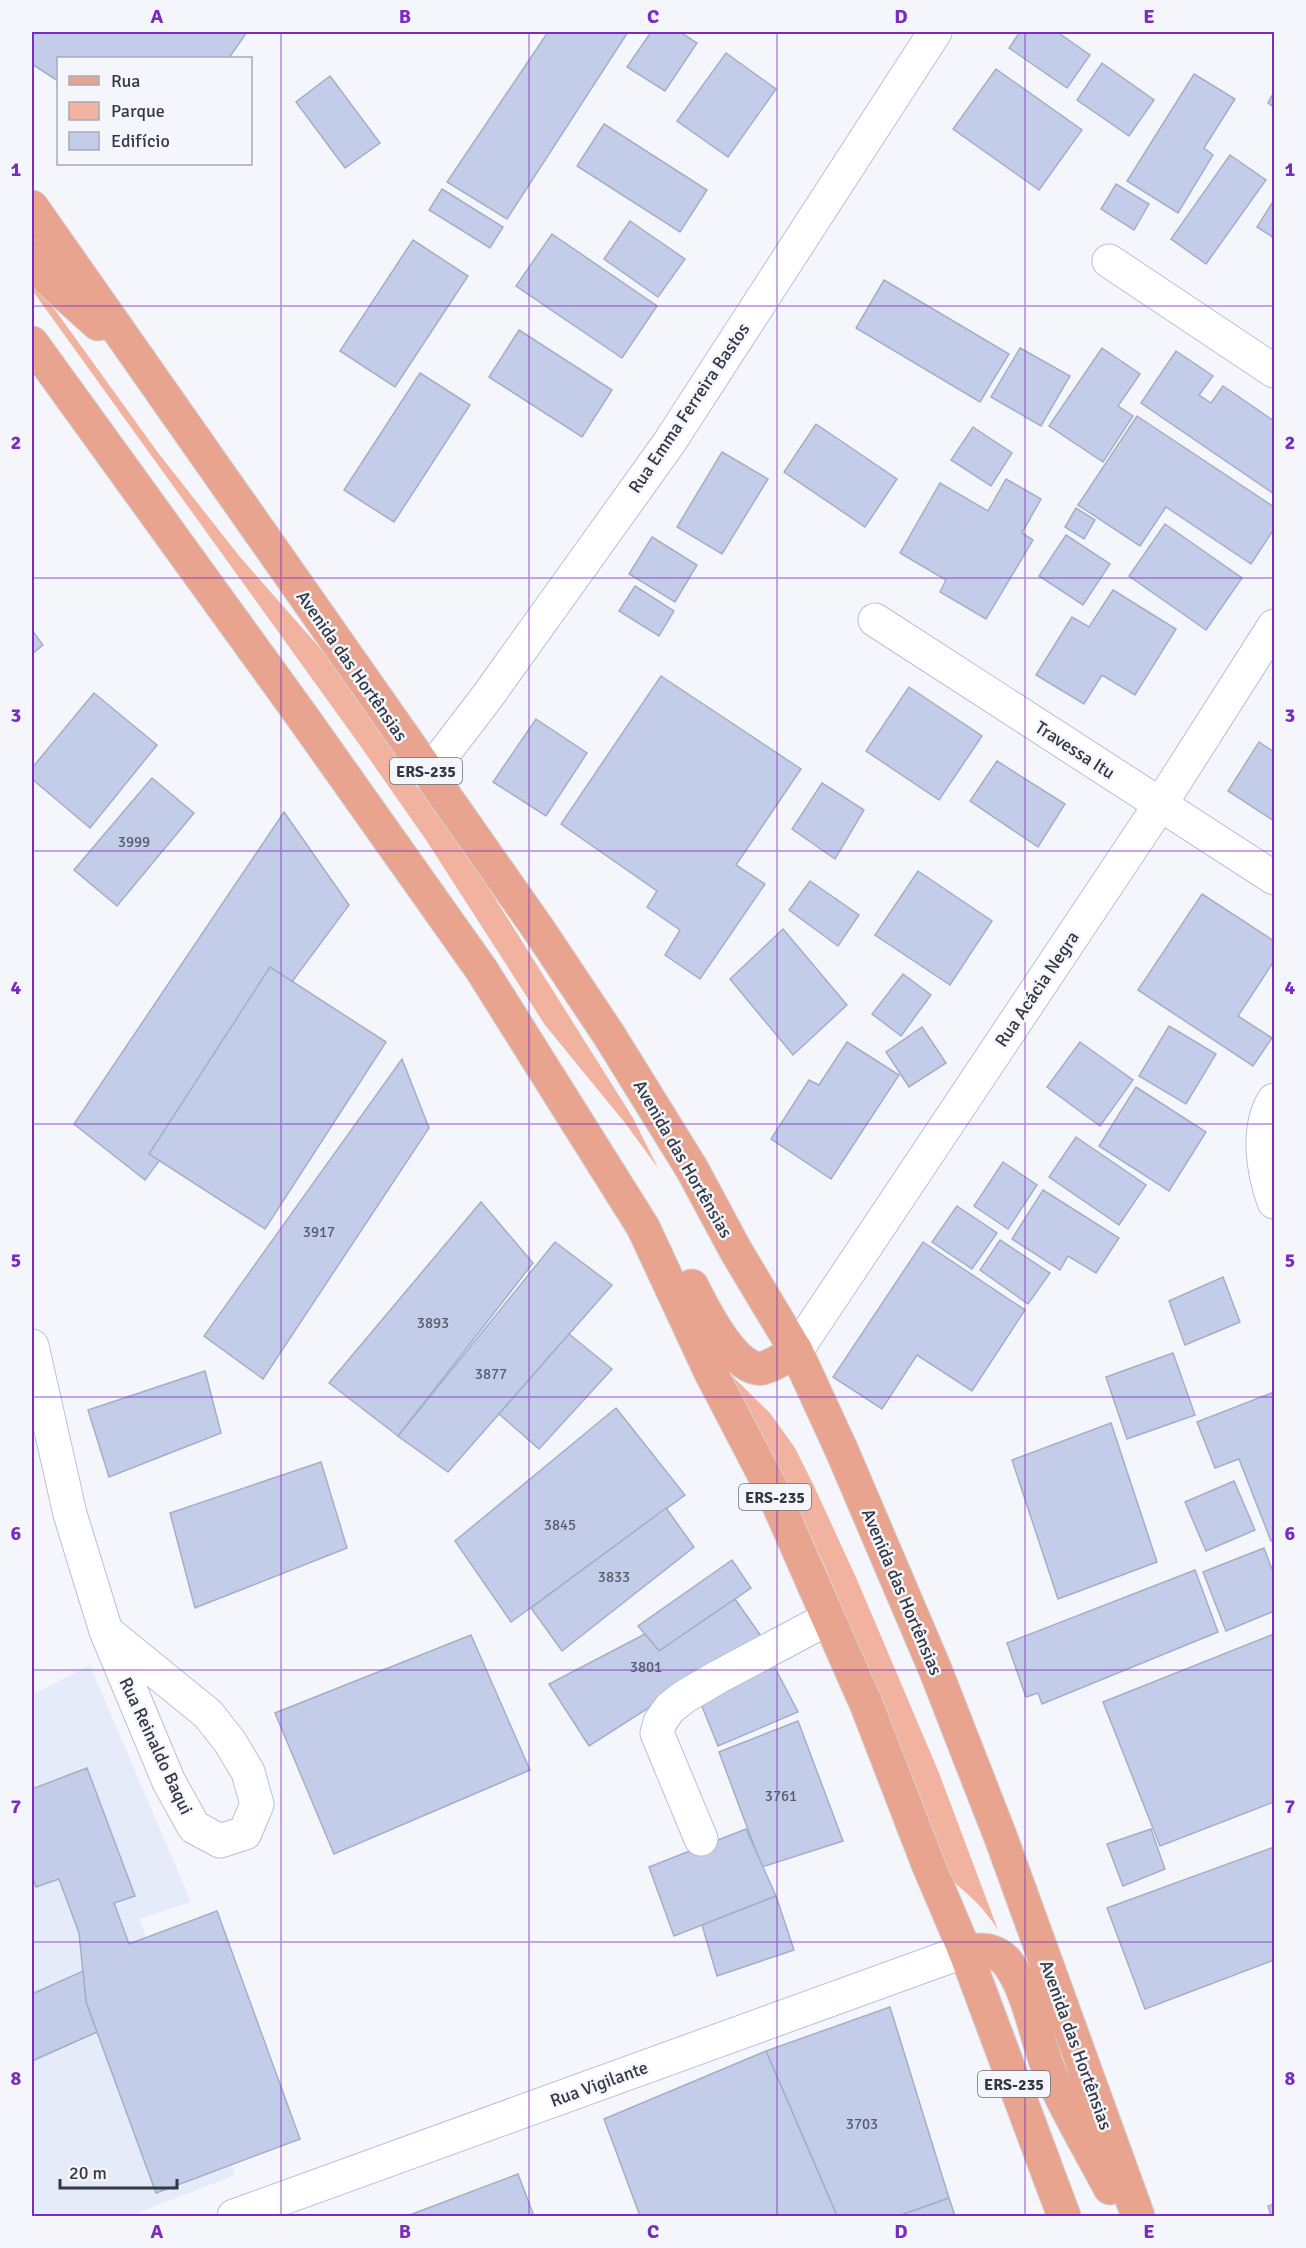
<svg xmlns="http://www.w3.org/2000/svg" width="1306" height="2248" font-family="Signika,sans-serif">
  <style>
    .built { fill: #e6ebf9 }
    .green { fill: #f1b3a0 }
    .building { fill: #c3cde9; stroke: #a4aec9; stroke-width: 1.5 }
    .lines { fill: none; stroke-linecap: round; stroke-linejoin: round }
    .minor-casing { stroke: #b6c0dc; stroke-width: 35 }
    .major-casing { stroke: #d2d3d6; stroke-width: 35 }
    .minor { stroke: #fff; stroke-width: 33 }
    .major { stroke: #e9a48f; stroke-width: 33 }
    .grid { fill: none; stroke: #7b2cbf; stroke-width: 1.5; stroke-opacity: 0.55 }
    .labels { text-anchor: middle; stroke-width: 5; stroke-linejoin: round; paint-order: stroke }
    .number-label { font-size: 15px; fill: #585d6c }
    .shield { fill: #f4f6fc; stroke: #6e717a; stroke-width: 1.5 }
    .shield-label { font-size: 16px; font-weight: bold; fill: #343843 }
    .street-label { font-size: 18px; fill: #343843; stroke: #f4f6fc }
    .neatline { fill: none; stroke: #7b2cbf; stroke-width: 2 }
    .grid-label { font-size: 20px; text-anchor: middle; font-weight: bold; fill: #7b2cbf }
  </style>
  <rect width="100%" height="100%" fill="#f4f6fc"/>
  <polygon class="built" points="90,1665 191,1902 139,1919 235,2175 130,2216 32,2216 32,1695"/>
  <g class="green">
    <polygon points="32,278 159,454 240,557 333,663 464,849 633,1118 658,1168 625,1123 545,1025 426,840 359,744 32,290"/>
    <path d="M729,1373L770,1413L795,1448L814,1486L858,1582L939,1773L998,1930C984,1908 968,1893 947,1877L826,1569L783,1475Z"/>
  </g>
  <g class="building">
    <polygon points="32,32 247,32 229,58 58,58 58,81 32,64"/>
    <polygon points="548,32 628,32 507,219 447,182"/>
    <polygon points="651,32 680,32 697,43 665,91 627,67"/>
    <polygon points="1020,32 1057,32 1090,55 1067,88 1009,48"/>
    <polygon points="726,53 776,89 728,157 677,121"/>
    <polygon points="1102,63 1154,100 1129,136 1077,100"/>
    <polygon points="996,69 1082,130 1039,190 953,129"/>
    <polygon points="1194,74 1235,99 1204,148 1213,155 1178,213 1127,181"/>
    <polygon points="330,76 380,143 345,168 296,102"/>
    <polygon points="1274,92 1274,107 1268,103"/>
    <polygon points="604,124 707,190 680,232 577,166"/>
    <polygon points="1230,155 1266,180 1206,264 1171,239"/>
    <polygon points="1116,184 1149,204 1134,230 1101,209"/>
    <polygon points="442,189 503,227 490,248 429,210"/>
    <polygon points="1274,200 1274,238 1257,227"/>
    <polygon points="630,221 685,259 658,297 604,259"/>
    <polygon points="552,234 657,306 622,358 516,286"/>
    <polygon points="413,240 468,276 395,387 340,351"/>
    <polygon points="884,280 1009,354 980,402 856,328"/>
    <polygon points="519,330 612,390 582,437 489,377"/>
    <polygon points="1020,348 1070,376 1041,426 991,397"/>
    <polygon points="1102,348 1140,374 1118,406 1133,416 1103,462 1049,426"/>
    <polygon points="1176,351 1213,376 1199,395 1211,403 1223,386 1274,421 1274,494 1141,403"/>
    <polygon points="420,373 470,405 394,522 344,490"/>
    <polygon points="1137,416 1274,507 1274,529 1251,564 1166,507 1140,546 1078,505"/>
    <polygon points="816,424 897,479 865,527 784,472"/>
    <polygon points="973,427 1012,453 991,486 951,460"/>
    <polygon points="722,452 768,479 722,554 677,527"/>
    <polygon points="1006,479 1041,499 1022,533 1033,540 986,619 940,592 946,580 900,553 940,483 988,511"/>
    <polygon points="1076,508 1095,520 1084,539 1065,527"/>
    <polygon points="1165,524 1242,578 1206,630 1129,576"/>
    <polygon points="1066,535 1110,564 1083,605 1039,576"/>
    <polygon points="652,537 697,565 675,602 629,574"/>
    <polygon points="635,586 674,611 659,636 619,611"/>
    <polygon points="1113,590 1176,629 1135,695 1102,675 1084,704 1036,675 1072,617 1089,627"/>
    <polygon points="32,630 43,645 32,654"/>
    <polygon points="661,676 801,769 736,865 765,884 700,979 665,955 680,930 647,907 657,891 561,824"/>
    <polygon points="909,687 982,736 939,800 866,751"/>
    <polygon points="94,693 157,745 90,828 32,779 32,768"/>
    <polygon points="536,719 587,753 546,816 493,782"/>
    <polygon points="1259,742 1274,752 1274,821 1228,791"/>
    <polygon points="997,761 1065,804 1038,847 970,801"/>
    <polygon points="152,778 194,813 117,906 74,870"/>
    <polygon points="822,783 864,810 835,859 792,829"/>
    <polygon points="284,812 349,905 145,1180 74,1124"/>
    <polygon points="918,871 992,921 950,985 875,935"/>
    <polygon points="810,881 859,915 838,946 789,910"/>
    <polygon points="1202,894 1274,941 1274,961 1238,1016 1272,1038 1253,1066 1138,990"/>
    <polygon points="783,929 847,1005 793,1055 730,979"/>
    <polygon points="270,967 386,1042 265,1229 149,1154"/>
    <polygon points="903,974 931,995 901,1036 872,1014"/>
    <polygon points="1169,1026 1216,1054 1186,1104 1139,1076"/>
    <polygon points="922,1027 946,1063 909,1087 886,1052"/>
    <polygon points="847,1042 899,1075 831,1179 771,1139 809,1080 819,1085"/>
    <polygon points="1080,1042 1133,1080 1100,1126 1047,1087"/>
    <polygon points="402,1059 429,1128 263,1379 204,1336"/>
    <polygon points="1136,1087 1206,1132 1169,1191 1099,1146"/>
    <polygon points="1076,1137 1146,1185 1119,1225 1049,1177"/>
    <polygon points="1003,1162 1037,1185 1008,1229 974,1206"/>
    <polygon points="1043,1190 1119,1238 1096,1273 1068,1256 1060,1270 1012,1239"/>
    <polygon points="481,1202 533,1263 398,1436 329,1383"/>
    <polygon points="957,1206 997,1233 972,1269 932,1242"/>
    <polygon points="1000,1240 1050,1273 1028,1304 980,1270"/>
    <polygon points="555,1242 612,1285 448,1472 398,1436"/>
    <polygon points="923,1242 1025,1310 972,1391 917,1355 882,1409 833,1377"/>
    <polygon points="1223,1277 1240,1322 1185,1345 1169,1301"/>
    <polygon points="569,1334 612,1369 539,1449 499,1414"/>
    <polygon points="1173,1353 1195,1415 1127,1439 1106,1377"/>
    <polygon points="205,1371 221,1433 109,1477 88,1410"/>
    <polygon points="1274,1392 1274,1540 1271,1541 1239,1459 1215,1468 1197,1422"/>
    <polygon points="616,1408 685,1495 511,1622 455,1541"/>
    <polygon points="1111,1423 1157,1562 1058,1599 1012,1460"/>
    <polygon points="321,1462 347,1548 195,1608 170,1513"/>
    <polygon points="1234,1481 1255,1530 1206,1551 1185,1502"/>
    <polygon points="666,1508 694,1547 562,1651 531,1608"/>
    <polygon points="1264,1548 1274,1575 1274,1611 1226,1631 1203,1572"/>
    <polygon points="732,1560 751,1588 659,1651 638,1626"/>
    <polygon points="1195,1570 1218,1632 1042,1704 1038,1693 1026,1697 1007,1643"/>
    <polygon points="735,1599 761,1636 589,1746 549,1684 645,1634 659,1651"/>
    <polygon points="1274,1634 1274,1802 1160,1846 1103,1702"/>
    <polygon points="471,1635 530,1770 334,1854 275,1713"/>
    <polygon points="772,1662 798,1712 718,1746 697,1694"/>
    <polygon points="798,1721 843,1841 762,1867 719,1752"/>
    <polygon points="87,1768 135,1896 114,1903 129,1944 217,1911 300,2139 156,2193 86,2002 79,1933 59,1879 36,1887 32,1874 32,1789"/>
    <polygon points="746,1829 776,1896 674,1936 649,1867"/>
    <polygon points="1151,1829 1165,1869 1123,1886 1107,1844"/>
    <polygon points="1274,1847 1274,1960 1145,2009 1107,1908"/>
    <polygon points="776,1896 794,1950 717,1976 702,1925"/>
    <polygon points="83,1971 86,2002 97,2032 32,2061 32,1994"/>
    <polygon points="890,2007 949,2198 898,2216 837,2216 766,2051"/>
    <polygon points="766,2051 837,2216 640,2216 604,2119"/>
    <polygon points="518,2174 534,2216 407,2216"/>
    <polygon points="949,2198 955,2216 898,2216"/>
    <polygon points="1274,2204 1274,2216 1271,2216 1268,2206"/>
  </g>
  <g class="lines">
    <g class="minor-casing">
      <g id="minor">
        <polyline points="1109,261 1274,371"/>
        <polyline points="875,620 1274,878"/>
        <polyline points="428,774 487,697 669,443 935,32"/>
        <path d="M1274,1100C1256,1128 1263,1172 1274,1202"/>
        <polyline points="32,1346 70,1514 106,1631 169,1782 194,1827 220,1841 245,1833 257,1804 248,1772 230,1742 208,1714 106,1631"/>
        <polyline points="796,1351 1160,805 1274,626"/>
        <polyline points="701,1839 657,1733 660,1722 670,1708 684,1697 718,1677 827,1619"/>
        <polyline points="234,2216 965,1951"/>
      </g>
    </g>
    <g class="major-casing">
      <g id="major">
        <polyline points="32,207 539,930 609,1035 692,1169 736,1251 796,1351 842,1451 935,1669 1001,1838 1138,2216"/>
        <polyline points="32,257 49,280 98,324"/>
        <polyline points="32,343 304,719 481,969 643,1227 711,1373 772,1490 867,1706 928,1864 965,1951 1064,2216"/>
        <path d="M692,1286C702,1306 735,1374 763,1368C773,1366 787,1356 796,1351"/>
        <path d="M965,1951C980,1949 995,1948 1007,1962C1029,1989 1036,2040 1050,2073C1067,2112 1090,2150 1110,2188"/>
      </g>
    </g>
    <use href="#minor" class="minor"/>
    <use href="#major" class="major"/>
  </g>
  <path class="grid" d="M281,32V2216M529,32V2216M777,32V2216M1025,32V2216M32,306H1274M32,578H1274M32,851H1274M32,1124H1274M32,1397H1274M32,1670H1274M32,1942H1274"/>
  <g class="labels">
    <g class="number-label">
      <text x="134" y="847">3999</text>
      <text x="319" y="1237">3917</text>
      <text x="433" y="1328">3893</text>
      <text x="491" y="1379">3877</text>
      <text x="560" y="1530">3845</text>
      <text x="614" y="1582">3833</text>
      <text x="646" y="1672">3801</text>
      <text x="781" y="1801">3761</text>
      <text x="862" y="2129">3703</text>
    </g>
    <g class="shield">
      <rect x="390" y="758" width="72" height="26" rx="4.5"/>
      <rect x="739" y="1484" width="72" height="26" rx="4.5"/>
      <rect x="978" y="2071" width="72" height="26" rx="4.5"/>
    </g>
    <g class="shield-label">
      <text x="426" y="777">ERS-235</text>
      <text x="775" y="1503">ERS-235</text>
      <text x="1014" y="2090">ERS-235</text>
    </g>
    <g class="street-label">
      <text transform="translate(689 408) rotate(-56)" y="6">Rua Emma Ferreira Bastos</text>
      <text transform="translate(352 666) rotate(55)" y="6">Avenida das Hortênsias</text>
      <text transform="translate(1075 750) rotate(33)" y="6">Travessa Itu</text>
      <text transform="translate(1037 989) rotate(-56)" y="6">Rua Acácia Negra</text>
      <text transform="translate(683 1159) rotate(60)" y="6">Avenida das Hortênsias</text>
      <text transform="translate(902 1592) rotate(67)" y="6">Avenida das Hortênsias</text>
      <text transform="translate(156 1746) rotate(65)" y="6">Rua Reinaldo Baqui</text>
      <text transform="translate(1076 2045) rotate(70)" y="6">Avenida das Hortênsias</text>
      <text transform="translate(599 2084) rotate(-20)" y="6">Rua Vigilante</text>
    </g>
  </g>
  <rect width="1306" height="2248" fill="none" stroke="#f4f6fc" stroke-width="66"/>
  <rect x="57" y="57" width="195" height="108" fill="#f4f6fc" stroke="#a7aab2" stroke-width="1.5"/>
  <rect x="69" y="76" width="30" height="9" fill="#e9a48f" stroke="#a7aab2" stroke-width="1.5"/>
  <text x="111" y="87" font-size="18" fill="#343843">Rua</text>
  <rect x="69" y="102" width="30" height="18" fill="#f1b3a0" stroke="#a7aab2" stroke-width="1.5"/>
  <text x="111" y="117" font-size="18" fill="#343843">Parque</text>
  <rect x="69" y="132" width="30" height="18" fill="#c3cde9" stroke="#a7aab2" stroke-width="1.5"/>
  <text x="111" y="147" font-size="18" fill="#343843">Edifício</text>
  <path d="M60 2179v9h117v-9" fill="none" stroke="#343843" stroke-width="3"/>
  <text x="69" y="2179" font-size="18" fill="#343843" stroke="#f4f6fc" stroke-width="4.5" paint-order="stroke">20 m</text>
  <rect x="33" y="33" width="1240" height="2182" class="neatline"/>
  <g class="grid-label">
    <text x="157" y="23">A</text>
    <text x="405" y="23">B</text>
    <text x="653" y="23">C</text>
    <text x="901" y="23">D</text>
    <text x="1149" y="23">E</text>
    <text x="16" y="176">1</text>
    <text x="1290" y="176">1</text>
    <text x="16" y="449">2</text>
    <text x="1290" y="449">2</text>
    <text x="16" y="722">3</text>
    <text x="1290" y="722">3</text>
    <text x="16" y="994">4</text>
    <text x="1290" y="994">4</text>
    <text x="16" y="1267">5</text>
    <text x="1290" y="1267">5</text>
    <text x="16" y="1540">6</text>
    <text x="1290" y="1540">6</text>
    <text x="16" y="1813">7</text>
    <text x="1290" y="1813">7</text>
    <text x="16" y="2085">8</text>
    <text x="1290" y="2085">8</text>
    <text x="157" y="2238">A</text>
    <text x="405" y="2238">B</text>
    <text x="653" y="2238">C</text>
    <text x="901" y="2238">D</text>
    <text x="1149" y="2238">E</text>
  </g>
</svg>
